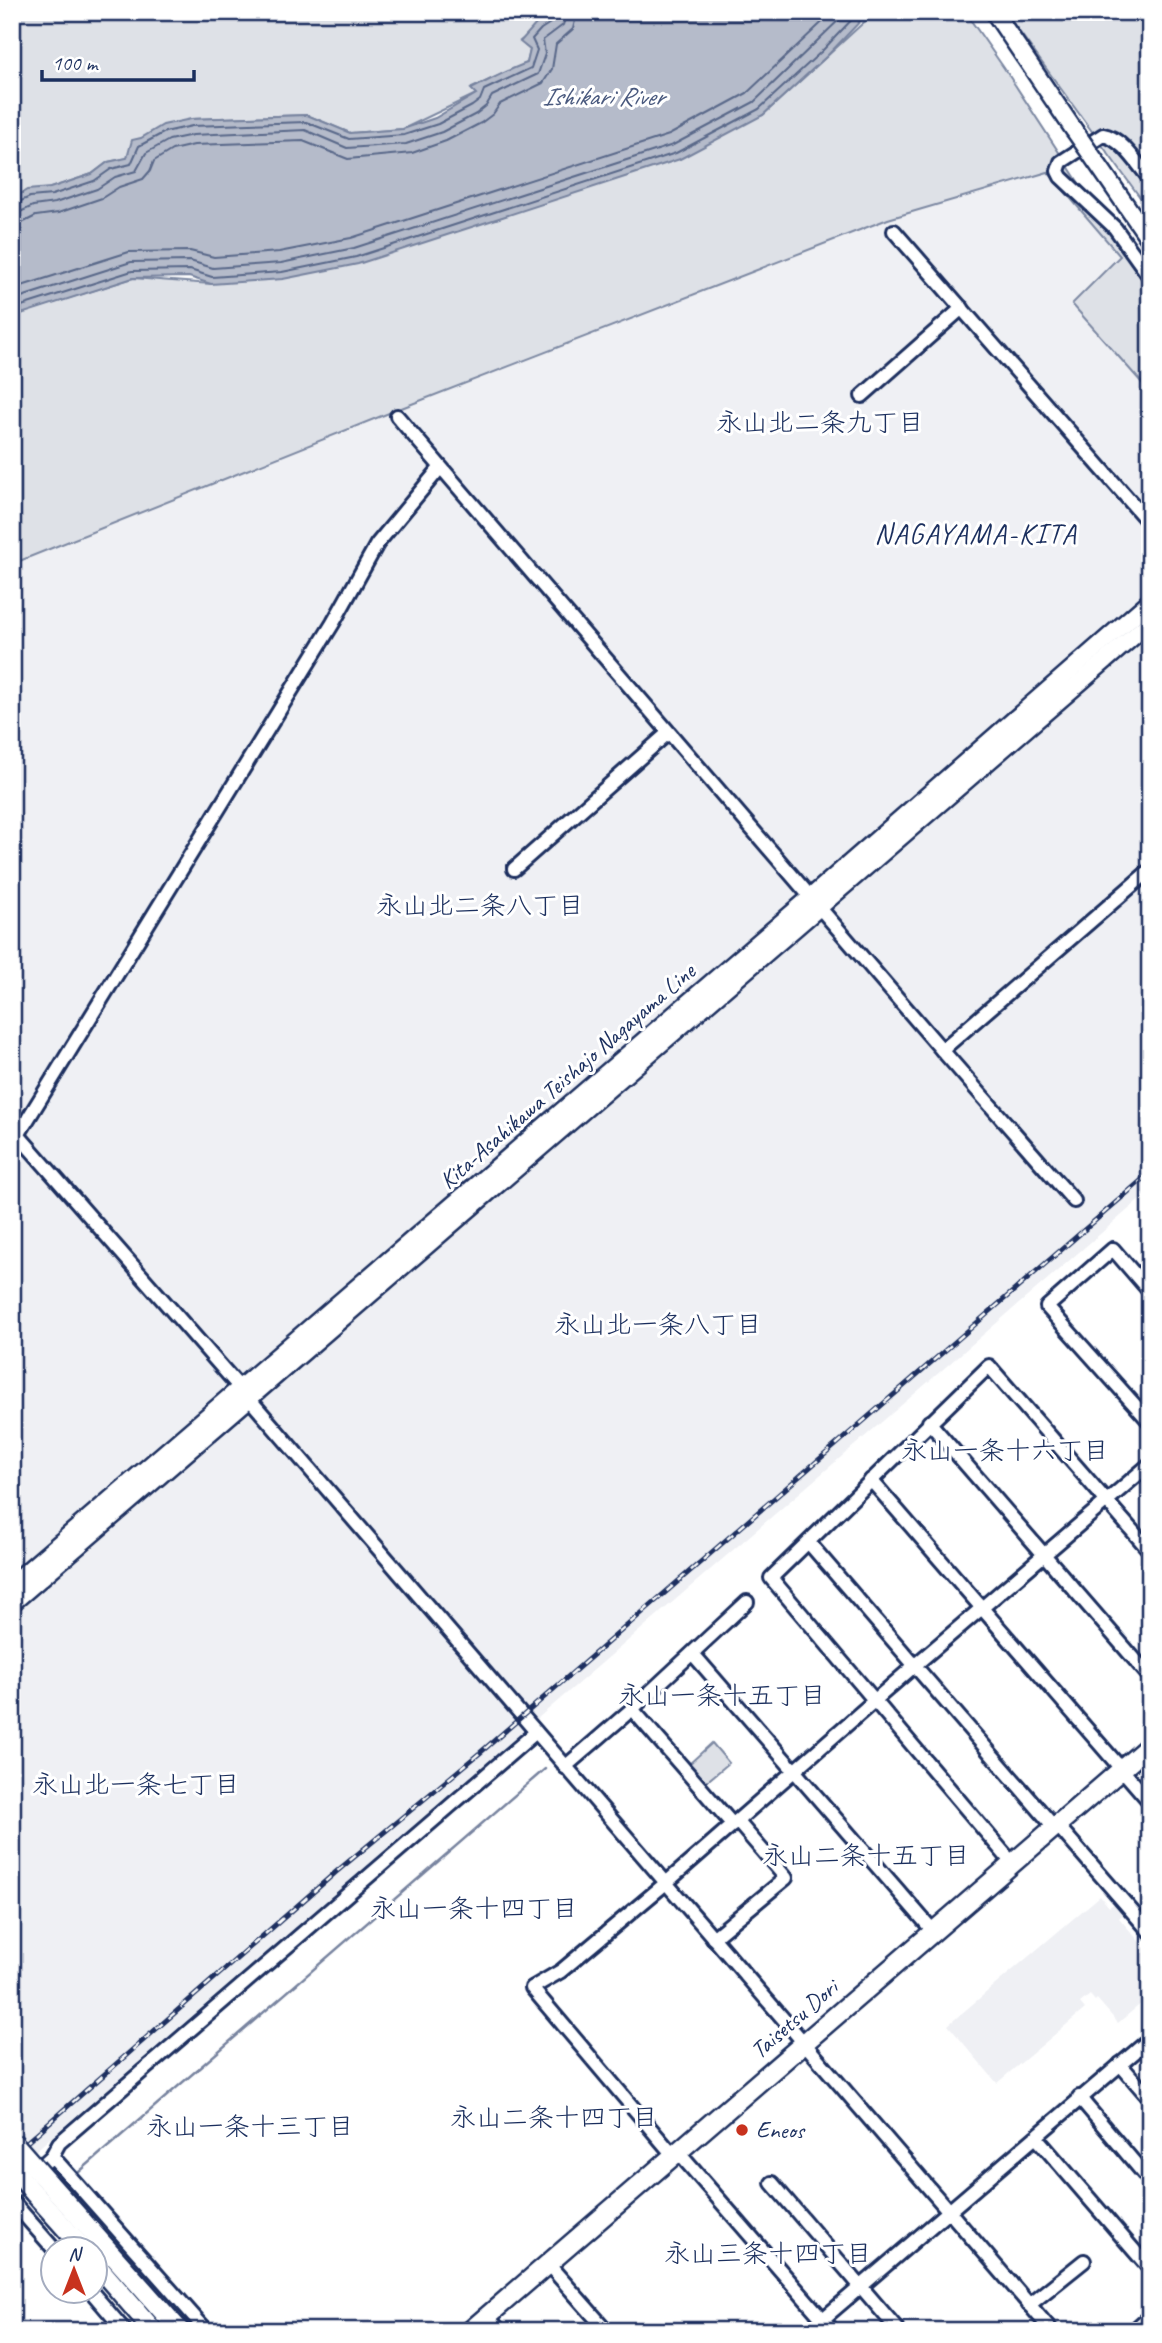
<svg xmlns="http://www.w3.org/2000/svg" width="1162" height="2343" font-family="Caveat,'Klee One',sans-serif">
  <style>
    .built { fill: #eff0f4 }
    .green { fill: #dee1e7; stroke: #7c88a2; stroke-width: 2 }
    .water { fill: #b5bbca; stroke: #77839f; stroke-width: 2 }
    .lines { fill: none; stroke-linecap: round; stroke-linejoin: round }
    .shore { stroke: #596789; stroke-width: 2 }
    .stream { stroke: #77839f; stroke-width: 2.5 }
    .minor-casing { stroke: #1b2f5e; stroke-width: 18 }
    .major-casing { stroke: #1b2f5e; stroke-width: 21 }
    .highway-casing { stroke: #1b2f5e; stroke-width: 23 }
    .minor { stroke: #fff; stroke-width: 12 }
    .major { stroke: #fff; stroke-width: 16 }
    .highway { stroke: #fff; stroke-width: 18 }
    .rail-casing { stroke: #1b2f5e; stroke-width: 5 }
    .rail { stroke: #fff; stroke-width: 2.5; stroke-dasharray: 8; stroke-linecap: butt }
    .major-bridge-casing { stroke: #1b2f5e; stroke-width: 21; stroke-linecap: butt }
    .highway-bridge-casing { stroke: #1b2f5e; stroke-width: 23; stroke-linecap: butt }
    .major-bridge { stroke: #fff; stroke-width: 16 }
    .highway-bridge { stroke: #fff; stroke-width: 18 }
    .poi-dot { fill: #c8321e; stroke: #fff; stroke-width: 2.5 }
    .labels { text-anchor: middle; stroke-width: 6; stroke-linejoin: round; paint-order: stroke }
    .street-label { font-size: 24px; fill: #1b2f5e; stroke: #fff }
    .poi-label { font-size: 24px; fill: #1b2f5e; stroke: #fff; text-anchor: start }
    .water-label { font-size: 26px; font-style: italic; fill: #49597e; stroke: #fff }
    .neighbourhood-label { font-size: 26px; fill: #1b2f5e; stroke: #fff }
    .quarter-label { font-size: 28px; letter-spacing: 2px; fill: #1b2f5e; stroke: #fff }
  </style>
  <rect width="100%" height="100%" fill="#fff"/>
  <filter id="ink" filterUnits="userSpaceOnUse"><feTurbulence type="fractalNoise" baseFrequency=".0143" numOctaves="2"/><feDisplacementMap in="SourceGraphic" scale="14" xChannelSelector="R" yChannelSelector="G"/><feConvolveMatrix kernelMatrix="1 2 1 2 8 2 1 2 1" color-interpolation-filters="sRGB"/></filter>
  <g filter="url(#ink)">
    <g class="built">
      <polygon points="1048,172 1120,257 1072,304 1150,392 1150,1191 12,2171 12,564 404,407 888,219"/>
      <polygon points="1100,1896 1109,1907 1115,1903 1124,1913 1119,1918 1150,1954 1150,1996 1118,2023 1097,1999 1095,2001 1090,1995 1080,2003 1085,2009 997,2083 948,2025"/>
    </g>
    <g class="green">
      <polygon points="12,12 559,12 520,41 530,50 527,63 472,88 476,94 403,129 350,133 307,115 191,119 127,158 108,162 92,174 12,201"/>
      <polygon points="875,12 965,12 1004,68 1150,292 1150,392 1072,304 1120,256 1048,172 888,219 404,407 12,564 12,316 133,278 211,284 763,115"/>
      <polygon points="1005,12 1150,12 1150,137 1143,143 1150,152 1150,211"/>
      <polygon points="712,1743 729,1763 705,1783 689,1764"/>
    </g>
    <path class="water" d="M555,12H869L827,56L763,115L680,159L358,264L283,279L211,284L189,277L133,278L12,317V199L27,190L50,188L92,174L108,162L127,158L132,140L141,138L163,125L191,119L307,115L350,133L403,129L435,118L476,94L471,89C490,80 507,70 527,63L530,50L520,42L536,24Z"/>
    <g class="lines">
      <g class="shore">
        <polyline points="12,205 30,197 52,195 94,181 111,169 131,164 139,146 165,132 192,126 306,122 349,139 404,135 438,124 472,106 480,100 484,90 531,68 537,50 532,39 541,29 555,20 558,12"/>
        <polyline points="12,214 20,212 33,206 55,203 97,189 115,177 136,171 146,153 169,140 193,135 305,130 347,148 406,144 442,132 476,114 486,106 492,96 538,74 545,54 543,40 563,25 567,12"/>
        <polyline points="12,224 24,222 36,216 58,213 102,198 119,187 143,179 150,171 154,161 172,150 194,145 303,141 348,159 412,153 446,141 481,123 493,114 500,104 543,83 552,69 556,44 573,29 577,12"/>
        <polyline points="12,289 129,252 190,251 214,257 279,252 351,238 669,135 747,93 833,12"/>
        <polyline points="12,300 131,262 190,261 213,268 281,263 354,248 673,145 754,102 847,12"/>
        <polyline points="12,309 132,271 190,270 212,277 282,272 356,257 676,153 759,109 822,51 859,12"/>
      </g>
      <g class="stream">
        <polyline points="79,2172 545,1769"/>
        <polyline points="12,2229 19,2223"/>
      </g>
      <g class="minor-casing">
        <g id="minor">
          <path d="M1150,179C1138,165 1122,138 1103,135L1061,162L1058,171L1061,177L1115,228L1150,277"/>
          <polyline points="894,231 1150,524"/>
          <polyline points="862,396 962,308"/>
          <polyline points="397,416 942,1050 1074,1201"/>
          <polyline points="514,869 668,733"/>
          <polyline points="942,1050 1150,870"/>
          <polyline points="12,1128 240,1388 1052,2331"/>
          <polyline points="18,1135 333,623 377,544 440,468"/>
          <polyline points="1150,1292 1113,1249 1047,1307 1150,1422"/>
          <polyline points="929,1422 1150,1677"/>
          <polyline points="871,1480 1150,1802"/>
          <polyline points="809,1543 1055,1828"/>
          <polyline points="693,1654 934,1932"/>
          <polyline points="632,1709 733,1825"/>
          <polyline points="565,1767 632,1709 747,1602"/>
          <polyline points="1058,1826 1150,1932"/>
          <polyline points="1013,1864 771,1578 989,1366 1150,1551"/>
          <polyline points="713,1938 786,1878 737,1821"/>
          <polyline points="1120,2064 1150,2099"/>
          <polyline points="1079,2097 1150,2181"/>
          <polyline points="1036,2137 1150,2269"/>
          <polyline points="677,2151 833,2331"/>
          <polyline points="673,2155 532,1988 561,1971 666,1883 914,1666 1150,1464"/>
          <polyline points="52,2156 59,2143 536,1732"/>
          <polyline points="772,2183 899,2331"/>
          <polyline points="12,2193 52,2156 207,2331"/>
          <polyline points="12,2201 53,2248"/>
          <polyline points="548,2264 607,2331"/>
          <polyline points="90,2290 125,2331"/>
          <polyline points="1029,2305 1084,2261"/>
          <polyline points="487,2316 500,2331"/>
          <polyline points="823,2319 1150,2039"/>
          <polyline points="1133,2331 1150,2316"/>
        </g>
      </g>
      <g class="major-casing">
        <g id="major">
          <polyline points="994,12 1074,130"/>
          <polyline points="1090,153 1150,240"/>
          <polyline points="12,1584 811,897 1150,601"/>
          <polyline points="12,1603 1150,622"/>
        </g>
      </g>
      <g class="highway-casing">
        <g id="highway">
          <polyline points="48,2182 180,2331"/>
          <polyline points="34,2193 83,2248"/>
          <polyline points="94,2262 154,2331"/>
          <polyline points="470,2331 1150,1745"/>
        </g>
      </g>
      <use href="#minor" class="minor"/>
      <use href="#major" class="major"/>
      <use href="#highway" class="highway"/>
      <g class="rail-casing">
        <polyline id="rail" points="12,2155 336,1872 481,1752 1150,1173"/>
      </g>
      <use href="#rail" class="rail"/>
      <g class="major-bridge-casing">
        <polyline id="major-bridge" points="1074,130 1090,153"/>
      </g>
      <g class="highway-bridge-casing">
        <g id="highway-bridge">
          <polyline points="12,2141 48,2182"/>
          <polyline points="12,2167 34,2193"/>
        </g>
      </g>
      <use href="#major-bridge" class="major-bridge"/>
      <use href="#highway-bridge" class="highway-bridge"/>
    </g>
  </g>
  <circle class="poi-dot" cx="742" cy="2130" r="7"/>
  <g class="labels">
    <g class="street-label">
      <text transform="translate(567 1076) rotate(-41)" y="8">Kita-Asahikawa Teishajo Nagayama Line</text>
      <text transform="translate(794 2019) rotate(-41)" y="8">Taisetsu Dori</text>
    </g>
    <g class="poi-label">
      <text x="756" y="2138">Eneos</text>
    </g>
    <g class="water-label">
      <text x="603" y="105">Ishikari River</text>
    </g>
    <g class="neighbourhood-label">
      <text x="820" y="431">永山北二条九丁目</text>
      <text x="480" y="914">永山北二条八丁目</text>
      <text x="658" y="1333">永山北一条八丁目</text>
      <text x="1005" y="1459">永山一条十六丁目</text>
      <text x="722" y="1704">永山一条十五丁目</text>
      <text x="136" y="1793">永山北一条七丁目</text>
      <text x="866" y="1864">永山二条十五丁目</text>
      <text x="474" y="1917">永山一条十四丁目</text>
      <text x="554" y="2126">永山二条十四丁目</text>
      <text x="250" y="2135">永山一条十三丁目</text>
      <text x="768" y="2262">永山三条十四丁目</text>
    </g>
    <g class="quarter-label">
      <text x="976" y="543">NAGAYAMA-KITA</text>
    </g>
  </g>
  <rect width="1162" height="2343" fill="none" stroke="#fff" stroke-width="42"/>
  <rect x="21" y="21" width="1120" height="2301" fill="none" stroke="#1b2f5e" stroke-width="2.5" filter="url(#ink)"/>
  <g transform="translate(74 2270)"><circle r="33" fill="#ffffff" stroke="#a4acbf" stroke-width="2"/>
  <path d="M0-5L12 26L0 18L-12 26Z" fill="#c8321e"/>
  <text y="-10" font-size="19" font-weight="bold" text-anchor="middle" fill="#1b2f5e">N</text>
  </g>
  <path d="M42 70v10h152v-10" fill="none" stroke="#1b2f5e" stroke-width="3.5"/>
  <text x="52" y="70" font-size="21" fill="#1b2f5e" stroke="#ffffff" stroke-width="5" paint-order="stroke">100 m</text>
</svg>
